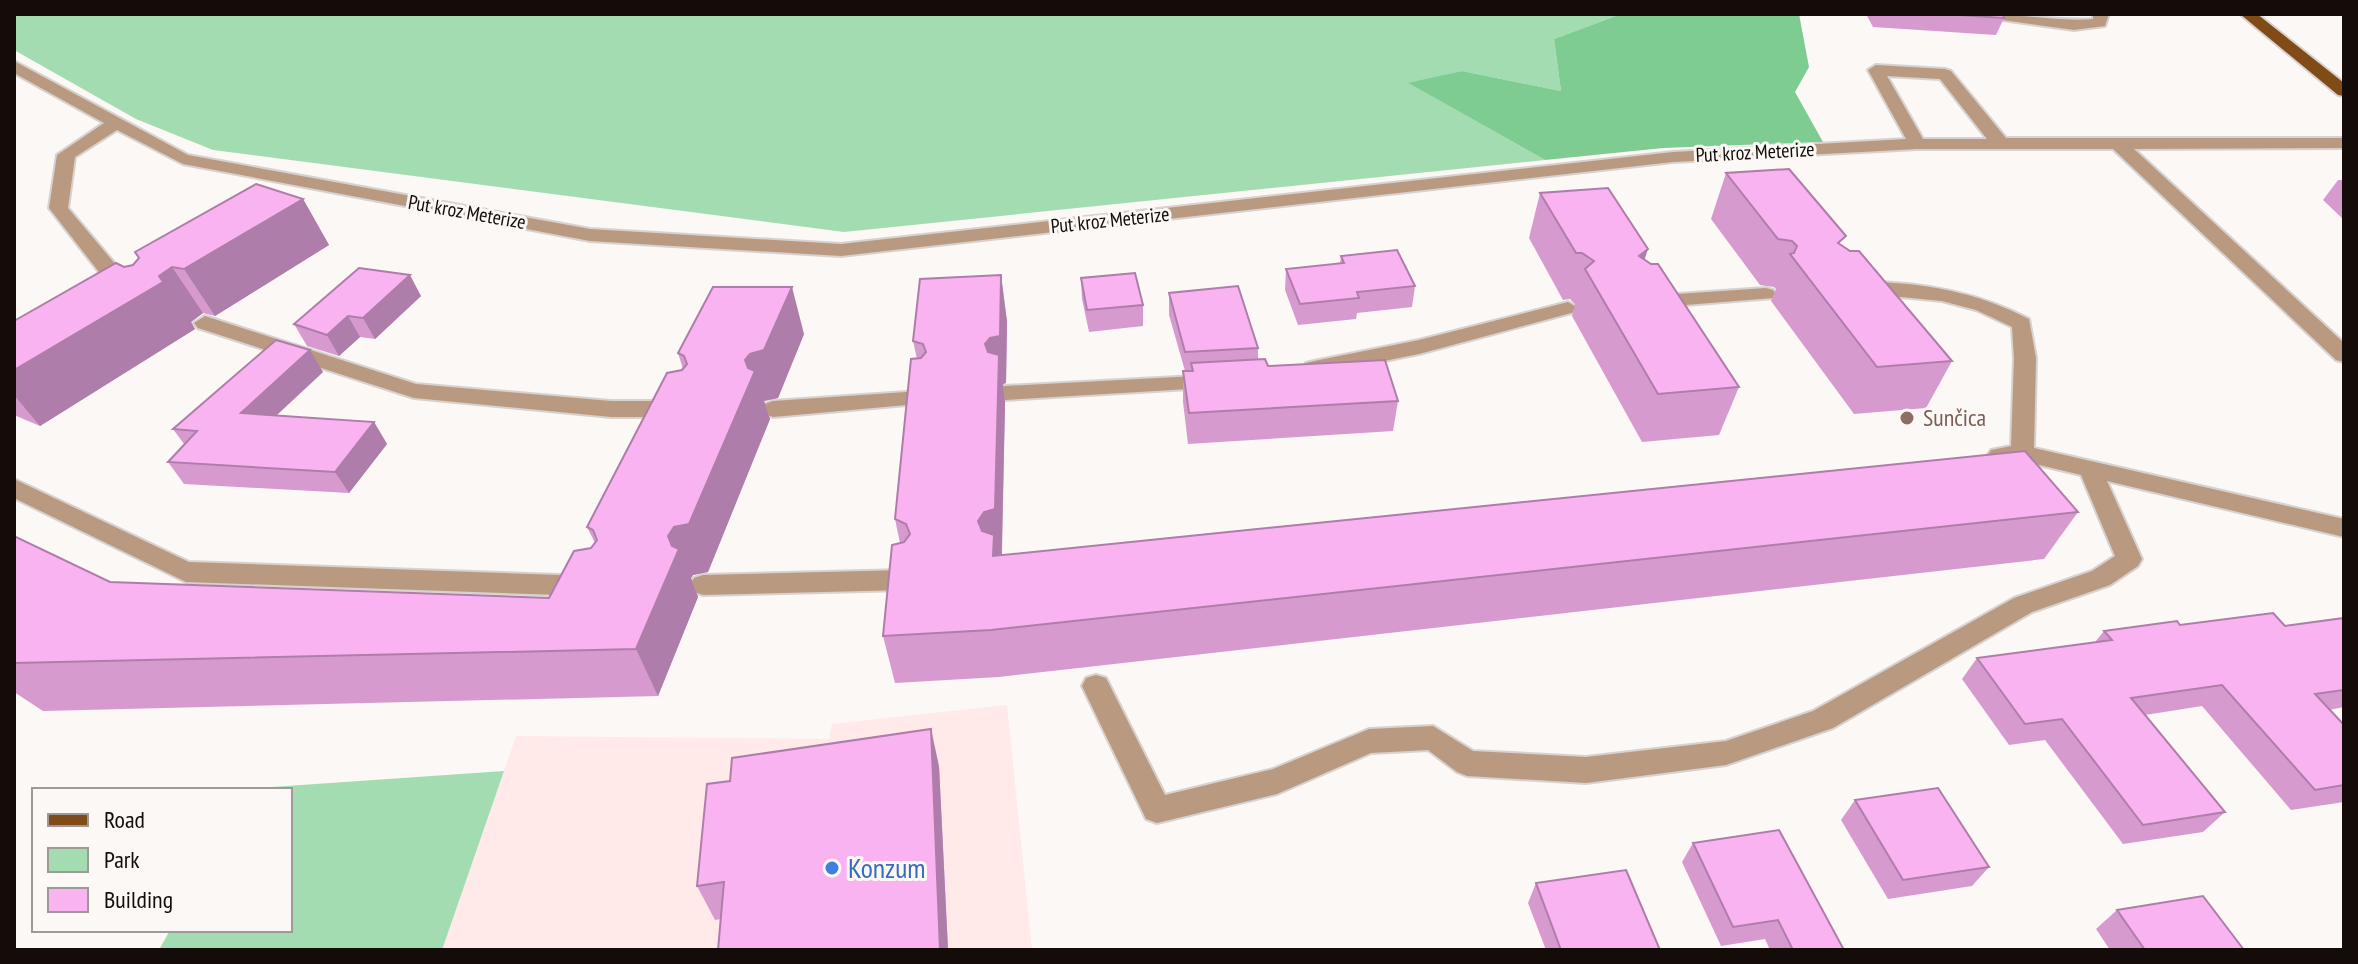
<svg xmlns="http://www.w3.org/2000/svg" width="2358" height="964" font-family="'PT Sans Narrow',sans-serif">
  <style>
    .commercial { fill: #ffe9e9 }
    .green { fill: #a4dcb1 }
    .forest { fill: #7ecc92 }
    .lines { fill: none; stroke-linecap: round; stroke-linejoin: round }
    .minor-casing { stroke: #d7d2cf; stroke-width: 4 }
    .major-casing { stroke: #d7d2cf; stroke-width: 4 }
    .minor { fill: #b99a81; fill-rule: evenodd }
    .major { fill: #804b16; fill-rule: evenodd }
    .wall { fill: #d79acf }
    .shaded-wall { fill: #af7da9 }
    .building { fill: #fab3f1; stroke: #af7da9; stroke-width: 2 }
    .education-dot { fill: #8d6e63; stroke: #fcf8f5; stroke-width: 3 }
    .shop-dot { fill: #3f7fe0; stroke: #fcf8f5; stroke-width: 3 }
    .labels { text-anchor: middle; stroke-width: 6; stroke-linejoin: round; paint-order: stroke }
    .far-street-label { font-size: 20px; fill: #130c08; stroke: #fcf8f5 }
    .education-label { font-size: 24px; fill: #785e54; stroke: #fcf8f5; text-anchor: start }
    .near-shop-label { font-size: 28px; fill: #366cbe; stroke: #fcf8f5; text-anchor: start }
  </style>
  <rect width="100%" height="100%" fill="#fcf8f5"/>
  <polygon class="commercial" points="1007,705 1032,950 442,950 516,736 829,739 832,724"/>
  <g class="green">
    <polygon points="14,14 1621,14 1554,39 1561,91 1462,71 1410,84 1545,160 844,232 213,150 136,119 14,50"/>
    <polygon points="504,771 442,950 159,950 170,930 290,930 290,790 244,789"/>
  </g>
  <polygon class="forest" points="1621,14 1799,14 1809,67 1795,92 1823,142 1663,148 1545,160 1408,83 1462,71 1561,91 1554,39"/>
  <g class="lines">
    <g class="minor-casing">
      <g id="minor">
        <path d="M1987,14C2023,14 2058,22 2093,19V14H2109L2105,26L2074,30L1995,19Z"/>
        <path d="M14,61L188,155L590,229L841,244L1673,152L1906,139L1868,70L1876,65L1945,69L1951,71L2006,138H2344V148L2134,149L2344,343V362L2336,360L2113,149H1917L1673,162L841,256L590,241L183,164L117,130L75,157L68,208L138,291L128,297L113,290L49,208L57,155L104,123L14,73ZM1887,76L1940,79L1987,139H1923Z"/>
        <path d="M1857,282C1918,281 1975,291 2029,319L2036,358L2034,448L2344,519V537L2107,481L2142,559L2138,566L2110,585L2032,612L1833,728L1726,765L1586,783L1467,776L1457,772L1428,750L1371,753L1277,794L1157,823L1146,819L1082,686L1086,678L1096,675L1106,678L1165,795L1273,769L1369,729L1433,726L1473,751L1586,757L1726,741L1813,711L2014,598L2092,571L2115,556L2081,475L2022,461L1999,464L1991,462L1987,456L1991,450L2011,446L2014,358L2012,327L1976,310L1942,301L1850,292L1847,288Z"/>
        <polygon points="1766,288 1773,290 1776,294 1773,298 1648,308 1638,302 1648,296"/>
        <polygon points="1568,302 1578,308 1575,312 1419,354 1314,375 1306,373 1303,368 1306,363 1314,361 1419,340"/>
        <polygon points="205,316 416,384 611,401 679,401 687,404 690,409 687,414 679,417 611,417 414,398 198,328 194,323"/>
        <polygon points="1215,375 1223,377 1226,382 1223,387 1005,400 997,398 994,393 997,388 1005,386"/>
        <polygon points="921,391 929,393 932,398 929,403 773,417 765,414 762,409 765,404 773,401"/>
        <polygon points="14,479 189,562 590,576 599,579 603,586 599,593 590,596 186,582 14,498"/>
        <polygon points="905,570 914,573 918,580 914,587 905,590 703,595 694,592 690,585 694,578 703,575"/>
      </g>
    </g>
    <g class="major-casing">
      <polygon id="major" points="2240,14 2257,14 2344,83 2344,96 2338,95"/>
    </g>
    <use href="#minor" class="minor"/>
    <use href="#major" class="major"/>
  </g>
  <g class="wall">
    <polygon points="1866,14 2003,14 2004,18 1996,35 1873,27"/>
    <polygon points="1726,173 1842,246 1952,361 1926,408 1854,414 1771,301 1776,289 1774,287 1760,285 1711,219"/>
    <polygon points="2338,180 2344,180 2344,220 2323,200"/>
    <polygon points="1540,193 1644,260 1739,387 1719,435 1642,442 1572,316 1575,304 1570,299 1563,300 1529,238"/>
    <polygon points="303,199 329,245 215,316 203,313 191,322 195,329 40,426 14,415 14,321 124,267 133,265"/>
    <polygon points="1341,256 1415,286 1412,307 1357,313 1356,319 1298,325 1285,290 1286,269 1340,264"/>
    <polygon points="1001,275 1007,322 1006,383 1003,384 1005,403 1002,555 2078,512 2044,559 999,677 895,683 883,636 900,543 895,519 917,359 913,341"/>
    <polygon points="1081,278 1143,305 1143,326 1089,332 1082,299"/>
    <polygon points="1169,293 1258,348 1258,359 1268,366 1398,401 1393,431 1188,444 1183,402 1183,371 1185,371 1169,315"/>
    <polygon points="421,296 375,339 360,337 339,356 307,346 294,324"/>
    <polygon points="804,334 778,398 764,401 770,419 708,572 693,575 691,578 698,597 658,696 43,711 14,692 14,536 110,582 549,598 595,543 587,527 683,369 678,353"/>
    <polygon points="323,372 276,416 374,422 387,444 349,493 184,484 168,462 184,444 173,429"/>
    <polygon points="2344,618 2344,707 2329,710 2344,725 2344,802 2291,810 2202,706 2145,715 2225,812 2203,832 2123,844 2045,740 2009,745 1962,679 1977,658 2095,642 2104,631 2180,625 2285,626"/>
    <polygon points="939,766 948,950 718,950 721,919 715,920 697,886"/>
    <polygon points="1855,800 1989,867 1972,886 1888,899 1841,820"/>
    <polygon points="1693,843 1844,950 1770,950 1765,939 1721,946 1682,862"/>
    <polygon points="1536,883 1660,950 1546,950 1528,903"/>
    <polygon points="2117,910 2244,950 2110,950 2096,929"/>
  </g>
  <g class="shaded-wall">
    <polygon points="303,199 329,245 215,316 184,269"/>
    <polygon points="1648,249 1633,295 1639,256"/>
    <polygon points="172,267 203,313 191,322 195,329 40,426 14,395 14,370"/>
    <polygon points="410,275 421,296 375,339 363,318"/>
    <polygon points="1001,275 1007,322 1006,383 1003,384 1005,403 1001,583 978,521 985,344"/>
    <polygon points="792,287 804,334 778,398 764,401 770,419 708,572 693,575 691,578 698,597 658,696 636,649 668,536 745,360"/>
    <polygon points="348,316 360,337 339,356 327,335"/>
    <polygon points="310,350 323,372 255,435 241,413"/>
    <polygon points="374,422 387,444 349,493 335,472"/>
    <polygon points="931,729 939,766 948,950 940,950"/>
  </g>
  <g class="building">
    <polygon points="1944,14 2003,14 2004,18"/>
    <polygon points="1789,169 1846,236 1838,243 1850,251 1859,251 1952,361 1877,367 1790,254 1794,253 1797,246 1792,241 1778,239 1726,173"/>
    <polygon points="256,184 303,199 184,269 172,267 159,276 163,282 14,370 14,321 116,263 124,267 133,265 139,258 135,252"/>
    <polygon points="1608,188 1648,249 1639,256 1651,264 1658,264 1739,387 1658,394 1585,269 1594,261 1582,253 1576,253 1540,193"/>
    <polygon points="1397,250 1415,286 1357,292 1359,298 1300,304 1286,269 1344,263 1341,256"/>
    <polygon points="359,268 410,275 363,318 348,316 327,335 294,324"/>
    <polygon points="1135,273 1143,305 1087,310 1081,278"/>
    <polygon points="1001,275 1000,336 990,338 985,344 988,352 999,355 995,509 984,512 978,521 982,531 994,535 993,556 2025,451 2078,512 991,630 883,636 892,545 904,542 910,534 906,524 895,519 911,359 921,358 926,352 923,344 913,341 920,279"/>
    <polygon points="1238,286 1258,348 1185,352 1169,293"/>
    <polygon points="713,287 792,287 764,350 750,354 745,360 748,368 755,371 689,524 674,527 668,536 672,546 679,549 636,649 14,663 14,536 110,582 549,598 574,551 591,548 597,540 593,530 587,527 667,373 682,370 687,364 684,356 678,353"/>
    <polygon points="276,340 310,350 241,413 374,422 335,472 168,462 197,431 173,429"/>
    <polygon points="1265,359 1268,366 1385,360 1398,401 1189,413 1183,371 1193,371 1191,363"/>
    <polygon points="2273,613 2285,626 2344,618 2344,690 2315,694 2344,725 2344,785 2315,790 2222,685 2131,698 2225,812 2143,825 2062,719 2025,724 1977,658 2112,640 2104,631 2177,621 2180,625"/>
    <polygon points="931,729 940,950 718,950 724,882 697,886 707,784 730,781 732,758"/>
    <polygon points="1938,788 1989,867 1903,880 1855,800"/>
    <polygon points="1779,830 1844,950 1793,950 1778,920 1733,927 1693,843"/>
    <polygon points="1626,870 1660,950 1561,950 1536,883"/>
    <polygon points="2203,896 2244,950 2145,950 2117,910"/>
  </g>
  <circle class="education-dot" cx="1907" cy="418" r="8"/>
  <circle class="shop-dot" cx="832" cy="868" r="8"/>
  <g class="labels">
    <g class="far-street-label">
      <text transform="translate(1755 152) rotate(-3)" y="7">Put kroz Meterize</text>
      <text transform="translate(467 212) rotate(10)" y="7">Put kroz Meterize</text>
      <text transform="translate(1110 220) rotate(-6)" y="7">Put kroz Meterize</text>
    </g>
    <g class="education-label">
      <text x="1923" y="426">Sunčica</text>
    </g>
    <g class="near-shop-label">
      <text x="848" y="878">Konzum</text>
    </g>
  </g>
  <rect width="2358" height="964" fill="none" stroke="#130c08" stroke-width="32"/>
  <rect x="32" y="788" width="260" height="144" fill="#fcf8f5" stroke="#9f9a96" stroke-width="2"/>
  <rect x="48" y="814" width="40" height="12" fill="#804b16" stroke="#9f9a96" stroke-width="2"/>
  <text x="104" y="828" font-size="24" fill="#130c08">Road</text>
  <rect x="48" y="848" width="40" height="24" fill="#a4dcb1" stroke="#9f9a96" stroke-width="2"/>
  <text x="104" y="868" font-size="24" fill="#130c08">Park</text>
  <rect x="48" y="888" width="40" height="24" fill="#fab3f1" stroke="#9f9a96" stroke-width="2"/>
  <text x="104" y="908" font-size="24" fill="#130c08">Building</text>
</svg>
